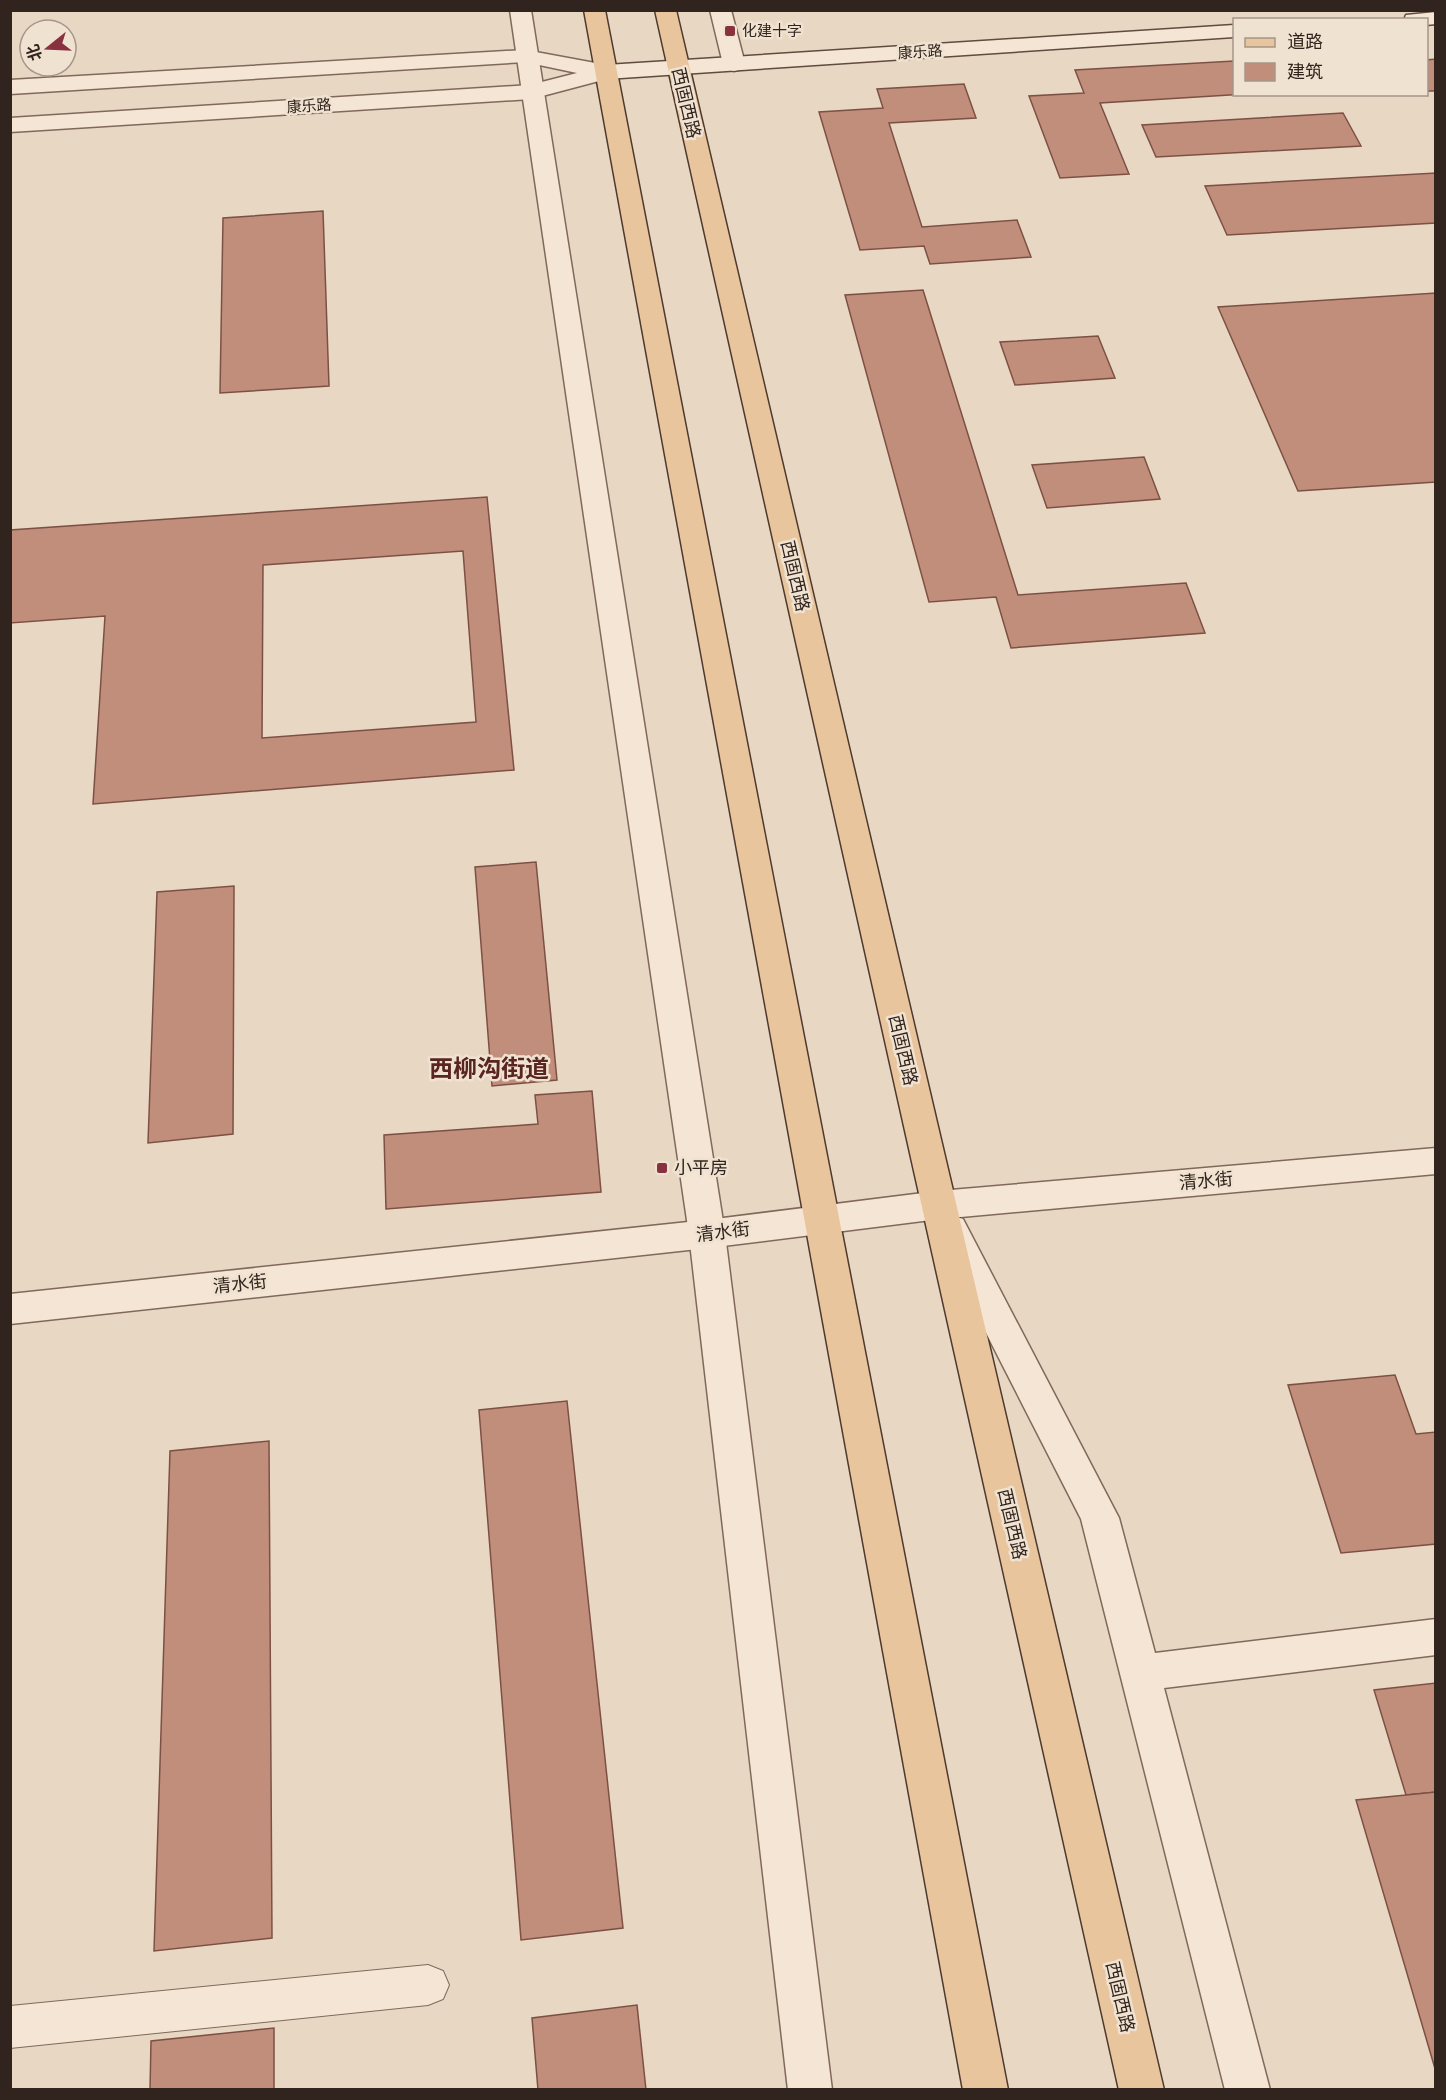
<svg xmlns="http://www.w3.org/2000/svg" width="1446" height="2100" font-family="'Crimson Pro','Noto Sans SC',serif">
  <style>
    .building { fill: #c28e7c; stroke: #7c5144; stroke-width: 1.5; fill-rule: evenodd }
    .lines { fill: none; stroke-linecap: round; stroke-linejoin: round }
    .service-casing { stroke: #80695b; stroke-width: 2 }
    .minor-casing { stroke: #80695b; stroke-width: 3 }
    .tertiary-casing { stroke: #80695b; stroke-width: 3 }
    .secondary-casing { stroke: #614a3e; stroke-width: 3 }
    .primary-casing { stroke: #4e392f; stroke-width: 3 }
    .service { fill: #f4e5d4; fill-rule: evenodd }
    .minor { fill: #f4e5d4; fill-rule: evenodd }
    .tertiary { fill: #f4e5d4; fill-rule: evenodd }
    .secondary { fill: #f4e5d4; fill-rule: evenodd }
    .primary { fill: #e8c59d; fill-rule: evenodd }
    .poi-dot { fill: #883240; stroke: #f0e2d0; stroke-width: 2 }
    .labels { text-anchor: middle; stroke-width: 5; stroke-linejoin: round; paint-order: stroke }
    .far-poi-label { font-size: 15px; fill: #31241e; stroke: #f0e2d0; text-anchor: start }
    .far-street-label { font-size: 15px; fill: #31241e; stroke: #f0e2d0 }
    .street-label { font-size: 18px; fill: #31241e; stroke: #f0e2d0 }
    .poi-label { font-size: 18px; fill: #31241e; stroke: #f0e2d0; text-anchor: start }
    .district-label { font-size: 24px; font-weight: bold; fill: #592522; stroke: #f0e2d0 }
  </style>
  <rect width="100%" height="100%" fill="#e8d7c2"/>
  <g class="building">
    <polygon points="1436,59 1436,91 1426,91 1426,60"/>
    <polygon points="1234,61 1234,94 1246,94 1100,103 1129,174 1060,178 1029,96 1084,93 1075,70"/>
    <polygon points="964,84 976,118 889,123 922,227 1017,220 1031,257 930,264 924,246 860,250 819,112 883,108 877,89"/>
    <polygon points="1343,113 1361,146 1156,157 1142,125"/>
    <polygon points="1436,173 1436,223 1227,235 1205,186"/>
    <polygon points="323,211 329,386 220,393 223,218"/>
    <polygon points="923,290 1018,595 1186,583 1205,633 1011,648 996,597 929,602 845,295"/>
    <polygon points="1436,293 1436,482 1298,491 1218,307"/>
    <polygon points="1098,336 1115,378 1015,385 1000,342"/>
    <polygon points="1144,457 1160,499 1047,508 1032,465"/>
    <path d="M487,497L514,770L93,804L105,616L10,623V530ZM463,551L476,722L262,738L263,565Z"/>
    <polygon points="536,862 557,1080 492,1086 475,867"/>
    <polygon points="234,886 233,1134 148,1143 157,892"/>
    <polygon points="592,1091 601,1192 386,1209 384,1135 538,1124 535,1095"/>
    <polygon points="1395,1375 1416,1434 1436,1432 1436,1544 1341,1553 1288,1385"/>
    <polygon points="567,1401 623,1928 521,1940 479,1410"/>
    <polygon points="269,1441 272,1938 154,1951 170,1451"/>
    <polygon points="1436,1683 1436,1792 1406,1795 1374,1690"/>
    <polygon points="1436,1792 1436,2072 1356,1800"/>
    <polygon points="637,2005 646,2090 538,2090 532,2018"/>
    <polygon points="274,2028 274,2090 150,2090 151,2041"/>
  </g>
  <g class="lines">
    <g class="service-casing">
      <polygon id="service" points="428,1965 443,1971 449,1985 443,1999 428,2005 10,2048 10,2006"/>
    </g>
    <g class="minor-casing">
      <g id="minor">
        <polygon points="510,10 531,10 725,1234 832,2090 788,2090 689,1234"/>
        <polygon points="710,10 731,10 745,64 742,69 734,71 726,69 723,64"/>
        <polygon points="951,1215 963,1219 1119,1518 1155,1653 1436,1619 1436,1655 1164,1688 1270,2090 1225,2090 1081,1519 933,1229 939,1219"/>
      </g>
    </g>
    <g class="tertiary-casing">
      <g id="tertiary">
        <polygon points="525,50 606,65 614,67 617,72 614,77 531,99 10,132 10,118 530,85 577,73 525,62 10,94 10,80"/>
        <polygon points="1436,1148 1436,1174 939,1219 707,1248 10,1324 10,1294 707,1220 939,1191"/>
      </g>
    </g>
    <g class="secondary-casing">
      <g id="secondary">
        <polygon points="1436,12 1436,24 1426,25 1426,20 1404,20 1406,15"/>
        <polygon points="1234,25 1234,37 606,79 598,77 595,72 598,67 606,65"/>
      </g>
    </g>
    <g class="primary-casing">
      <g id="primary">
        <polygon points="584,10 605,10 1008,2090 963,2090"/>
        <polygon points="655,10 676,10 1164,2090 1119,2090"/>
      </g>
    </g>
    <use href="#service" class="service"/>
    <use href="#minor" class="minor"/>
    <use href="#tertiary" class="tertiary"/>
    <use href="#secondary" class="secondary"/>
    <use href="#primary" class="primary"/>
  </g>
  <g class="poi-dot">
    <rect x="724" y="25" width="12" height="12" rx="3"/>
    <rect x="656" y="1162" width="12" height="12" rx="3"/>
  </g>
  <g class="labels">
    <g class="far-poi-label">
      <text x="742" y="36">化建十字</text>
    </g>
    <g class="far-street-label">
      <text transform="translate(920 52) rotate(-4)" y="5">康乐路</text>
      <text transform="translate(309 106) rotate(-4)" y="5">康乐路</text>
    </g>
    <g class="street-label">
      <text transform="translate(686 103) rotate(77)" y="6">西固西路</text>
      <text transform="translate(795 576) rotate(77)" y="6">西固西路</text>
      <text transform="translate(903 1050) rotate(77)" y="6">西固西路</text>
      <text transform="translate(1206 1181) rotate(-5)" y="6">清水街</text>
      <text transform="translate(723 1232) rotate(-7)" y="6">清水街</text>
      <text transform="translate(240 1284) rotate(-6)" y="6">清水街</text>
      <text transform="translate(1012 1524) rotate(77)" y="6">西固西路</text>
      <text transform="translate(1120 1997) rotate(77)" y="6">西固西路</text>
    </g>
    <g class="poi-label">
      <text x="674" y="1174">小平房</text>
    </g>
    <g class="district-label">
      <text x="489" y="1077">西柳沟街道</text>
    </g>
  </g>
  <rect width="1446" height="2100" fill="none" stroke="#31241e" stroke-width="24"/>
  <rect x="1233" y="18" width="195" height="78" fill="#f0e2d0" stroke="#a49689" stroke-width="1.5"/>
  <rect x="1245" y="38" width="30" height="9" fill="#e8c59d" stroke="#a49689" stroke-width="1.5"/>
  <text x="1287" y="48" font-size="18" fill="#31241e">道路</text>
  <rect x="1245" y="63" width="30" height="18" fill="#c28e7c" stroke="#a49689" stroke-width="1.5"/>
  <text x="1287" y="78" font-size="18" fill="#31241e">建筑</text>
  <g transform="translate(48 48) rotate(252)"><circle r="28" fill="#f0e2d0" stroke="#a49689" stroke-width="1.5"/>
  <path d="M0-4.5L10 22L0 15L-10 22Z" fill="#883240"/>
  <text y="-9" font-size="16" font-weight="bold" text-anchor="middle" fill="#31241e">北</text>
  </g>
</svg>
